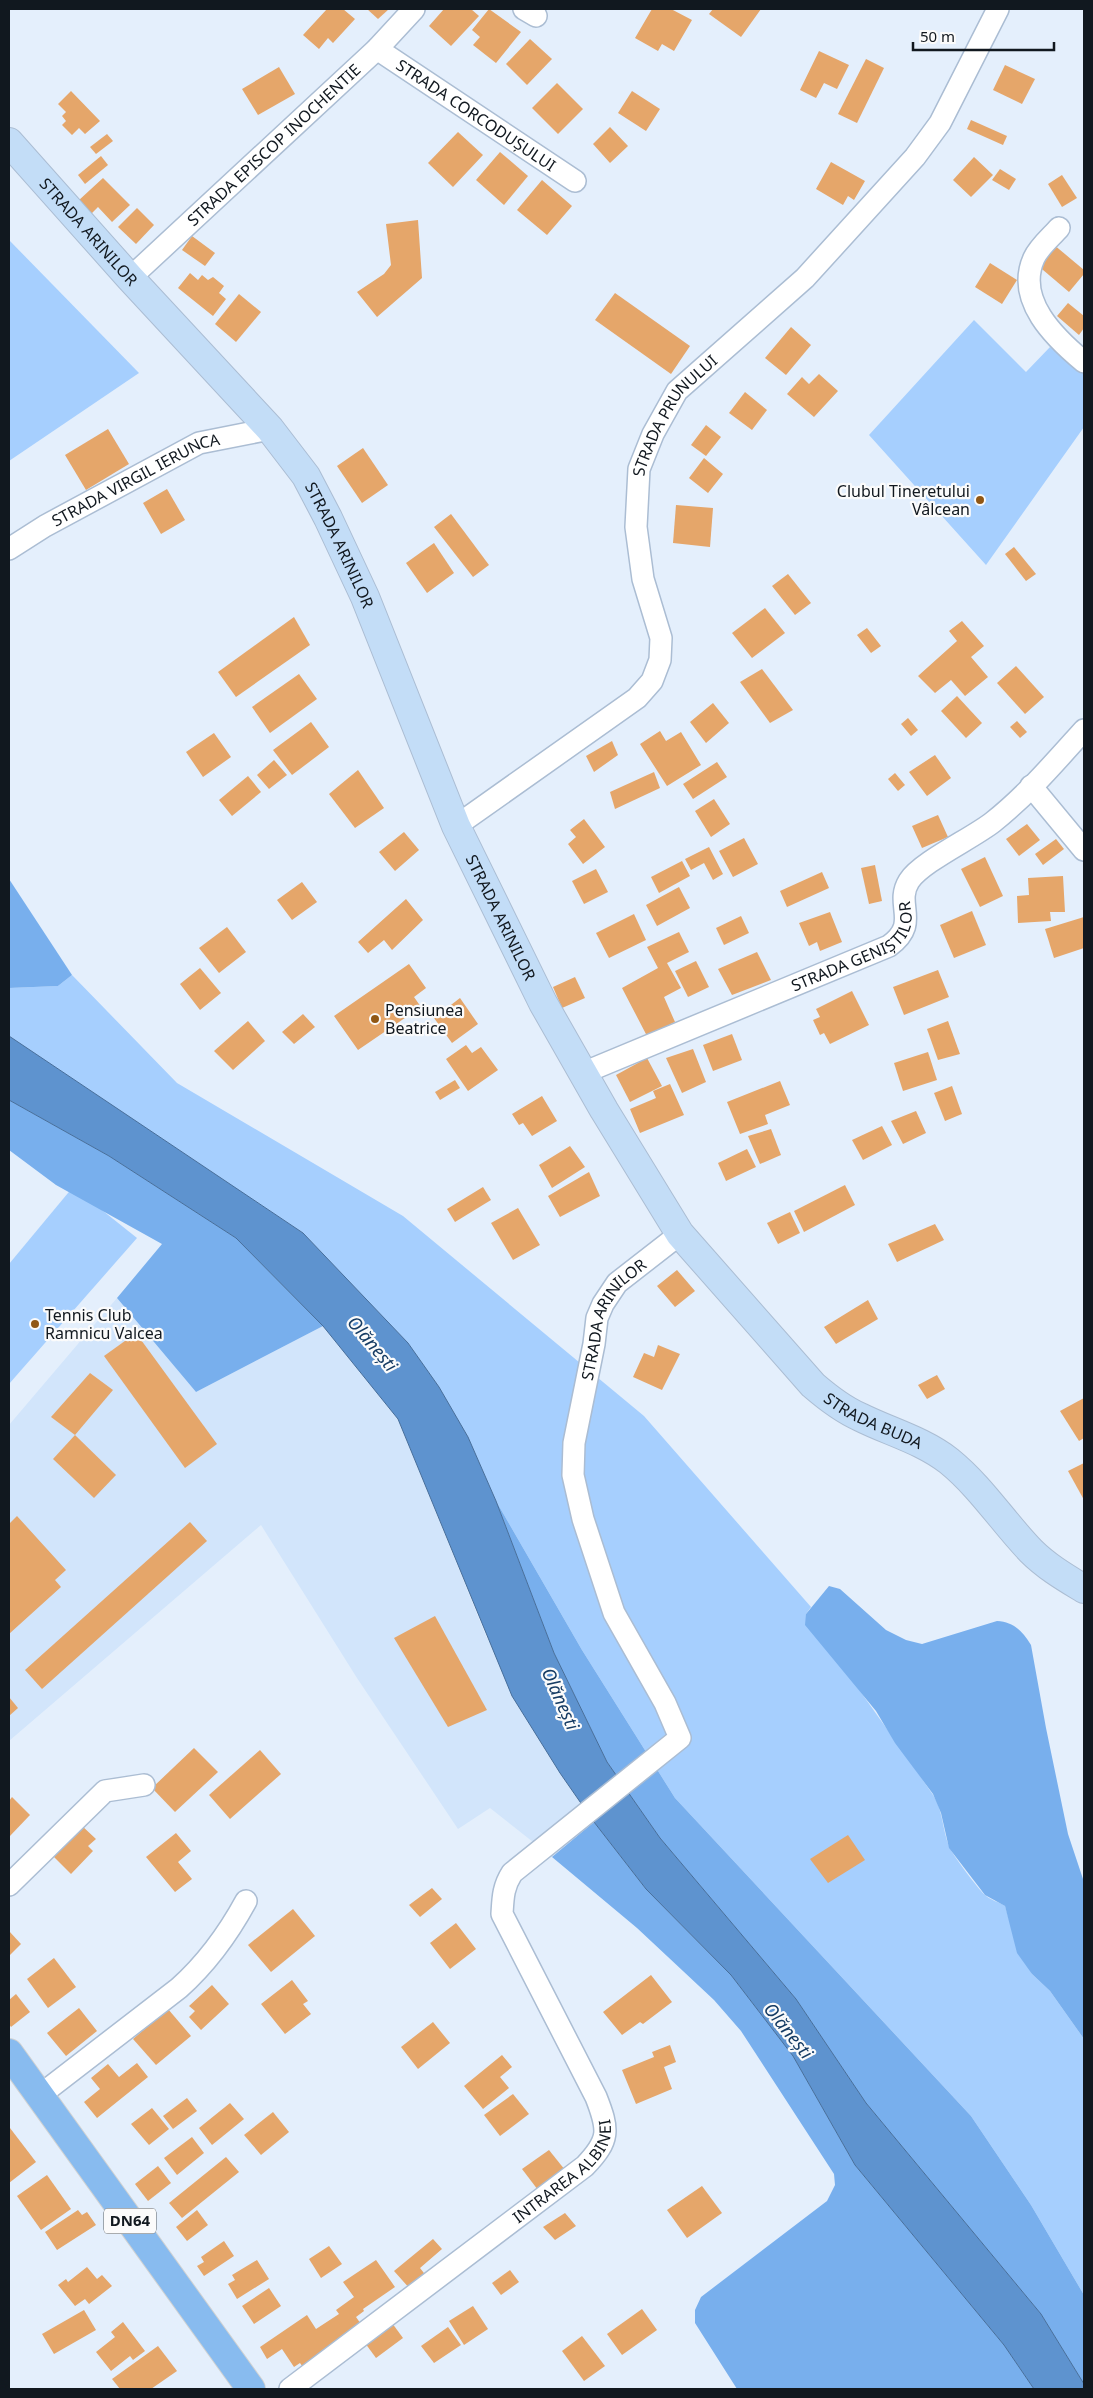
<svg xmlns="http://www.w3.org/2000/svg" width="1093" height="2398" font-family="'Noto Sans',sans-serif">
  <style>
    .built { fill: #d2e5fb }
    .green { fill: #a6cffe }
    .forest { fill: #78afed }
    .water { fill: #5e93cf; stroke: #476e9a }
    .building { fill: #e5a66a }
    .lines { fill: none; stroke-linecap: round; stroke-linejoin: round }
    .street-casing { stroke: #abbdd3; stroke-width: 24 }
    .secondary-casing { stroke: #abbdd3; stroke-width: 30 }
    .primary-casing { stroke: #cfd1d2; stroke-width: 30 }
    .street { stroke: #fff; stroke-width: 21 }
    .secondary { stroke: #c3ddf7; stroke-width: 28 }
    .primary { stroke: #88bbef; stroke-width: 28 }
    .poi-dot { fill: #915714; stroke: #fbfbfb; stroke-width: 2 }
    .labels { text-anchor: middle; stroke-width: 4.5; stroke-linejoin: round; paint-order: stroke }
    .shield { fill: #fbfbfb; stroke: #575c61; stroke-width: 1 }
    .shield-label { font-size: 15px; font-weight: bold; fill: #11181f }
    .street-label { font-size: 16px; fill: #11181f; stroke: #fbfbfb }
    .poi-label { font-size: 16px; fill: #11181f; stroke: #fbfbfb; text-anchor: start }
    .water-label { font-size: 18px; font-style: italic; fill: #163c64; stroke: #fbfbfb }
  </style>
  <rect width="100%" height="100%" fill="#e4effc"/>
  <polygon class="built" points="117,1298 196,1392 323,1326 398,1419 486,1636 560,1773 594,1822 552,1857 490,1808 458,1829 357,1678 261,1525 9,1741 9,1425"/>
  <g class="green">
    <polygon points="9,240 139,373 9,461"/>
    <polygon points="974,320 1026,372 1050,347 1084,374 1084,427 986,565 869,435"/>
    <path d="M72,975L177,1083L403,1216L644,1416L811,1607L806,1614C847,1674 890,1732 931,1792C943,1808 942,1828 949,1846C951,1853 979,1890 985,1895C990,1900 999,1902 1005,1906L1011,1926L1032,1974L1050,1991L1084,2039V2295L1031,2205L971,2116L675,1798L582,1650L496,1501L468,1437L439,1387L408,1343L303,1233L9,1036V988L58,986Z"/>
    <polygon points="73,1187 137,1238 9,1384 9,1264"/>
  </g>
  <g class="forest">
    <polygon points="9,879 72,975 58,986 9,988"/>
    <polygon points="9,1100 109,1156 236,1238 323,1326 196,1392 117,1298 162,1244 56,1185 9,1150"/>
    <polygon points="496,1501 582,1650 675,1798 971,2116 1031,2205 1084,2295 1084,2384 1041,2314 866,2103 796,1999 660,1838 607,1762 554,1653"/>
    <path d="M829,1586L840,1589L886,1630L906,1640L922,1644L997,1621C1014,1622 1022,1631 1031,1645L1046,1728L1068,1834L1084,1882V2039L1050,1991L1032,1974L1017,1953L1005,1906L985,1895L949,1848L941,1813L933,1794L895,1743L876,1711L805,1625L806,1614Z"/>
    <polygon points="594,1822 646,1889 731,1975 793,2056 855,2165 1004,2345 1034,2389 737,2389 695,2323 695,2310 701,2297 827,2201 835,2185 834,2174 741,2031 714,2000 637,1928 552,1857"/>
  </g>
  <polygon class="water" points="9,1036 303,1233 408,1343 439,1387 468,1437 496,1501 554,1653 607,1762 660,1838 796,1999 866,2103 1041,2314 1084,2384 1084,2389 1034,2389 1004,2345 855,2165 793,2056 731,1975 646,1889 594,1822 560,1773 512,1696 398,1419 323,1326 236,1238 109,1156 9,1100"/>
  <g class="building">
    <polygon points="327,9 343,9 355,19 333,43 328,38 319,49 303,35"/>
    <polygon points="367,9 389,9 378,19"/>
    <polygon points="444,9 471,9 479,16 451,46 429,26"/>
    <polygon points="489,9 521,32 496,63 473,45 480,37 472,30"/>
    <polygon points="652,9 671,9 692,20 674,51 662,44 658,51 635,38"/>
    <polygon points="713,9 761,9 741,37 709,14"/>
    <polygon points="530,39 552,59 527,85 506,64"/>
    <polygon points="819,51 849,65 837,89 824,83 816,98 800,90"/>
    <polygon points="866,59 884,68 857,123 838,114"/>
    <polygon points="1005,65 1035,79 1022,104 993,90"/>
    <polygon points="279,67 295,94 258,115 242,89"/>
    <polygon points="557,83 583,109 558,134 532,108"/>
    <polygon points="71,91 100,121 85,134 79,128 72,135 62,125 66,121 62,116 66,112 58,104"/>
    <polygon points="632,91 660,109 646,131 618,113"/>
    <polygon points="971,120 1007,136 1003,145 967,129"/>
    <polygon points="610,127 628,146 610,163 593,144"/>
    <polygon points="458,132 483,155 453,187 428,163"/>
    <polygon points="107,134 113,141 96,154 90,147"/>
    <polygon points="500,152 528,176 504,205 476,180"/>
    <polygon points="101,156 108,165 85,184 78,175"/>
    <polygon points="974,157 993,175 971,197 953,180"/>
    <polygon points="831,162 865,181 854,200 848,196 843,205 816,189"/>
    <polygon points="1000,169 1016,179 1009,190 992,180"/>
    <polygon points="1062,175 1077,198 1062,207 1048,184"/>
    <polygon points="103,178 130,205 112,222 98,207 91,214 78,201"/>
    <polygon points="542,180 572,206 547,235 517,210"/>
    <polygon points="137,208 154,225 136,244 118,227"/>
    <polygon points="418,220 422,278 377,317 357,292 384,274 391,265 386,224"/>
    <polygon points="192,236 215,253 205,266 182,250"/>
    <polygon points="1053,244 1084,270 1084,274 1069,292 1036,264"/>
    <polygon points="990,263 1017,280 1002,304 975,287"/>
    <polygon points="190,273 198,280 202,275 208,280 213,277 224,286 219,293 226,299 213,316 178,288"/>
    <polygon points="615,293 690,346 671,374 595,320"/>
    <polygon points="239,294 261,312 236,342 215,324"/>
    <polygon points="1068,303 1084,316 1084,328 1079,335 1057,316"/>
    <polygon points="791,327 811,345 786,375 765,358"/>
    <polygon points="819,374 838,391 814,417 787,394 802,377 809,384"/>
    <polygon points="745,392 767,410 752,430 729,413"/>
    <polygon points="706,425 721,437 706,456 691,445"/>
    <polygon points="108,429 129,464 86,490 65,455"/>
    <polygon points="363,448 388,485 362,503 337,466"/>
    <polygon points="704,458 723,474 708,493 689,478"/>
    <polygon points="167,489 185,520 161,534 143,503"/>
    <polygon points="676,505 713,508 710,547 673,543"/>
    <polygon points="451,514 489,565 473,577 434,527"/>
    <polygon points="434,543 454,573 427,593 406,563"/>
    <polygon points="1014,547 1036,574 1026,581 1005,554"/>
    <polygon points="788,574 811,603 795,615 772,586"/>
    <polygon points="765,608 785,633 752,658 732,633"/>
    <polygon points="294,617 310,645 236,697 218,672"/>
    <polygon points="962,621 984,646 971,657 988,677 965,696 951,680 935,693 918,676 957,641 949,631"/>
    <polygon points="867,628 881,646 871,653 857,635"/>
    <polygon points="1016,666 1044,697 1025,714 997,683"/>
    <polygon points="762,669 793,710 770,723 740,682"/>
    <polygon points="299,674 317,699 270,733 252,707"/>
    <polygon points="957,696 982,723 966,738 941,711"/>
    <polygon points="713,703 729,723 706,743 690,722"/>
    <polygon points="908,718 918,730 911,736 901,724"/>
    <polygon points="1017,721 1027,732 1020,738 1010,727"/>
    <polygon points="311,722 329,747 292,775 273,750"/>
    <polygon points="660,731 666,741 681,732 701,765 667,786 640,744"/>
    <polygon points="214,733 231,757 203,777 186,752"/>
    <polygon points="612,741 618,755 594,772 586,756"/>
    <polygon points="935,755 951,778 927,796 909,772"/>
    <polygon points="274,760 287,775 269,789 257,775"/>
    <polygon points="717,762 727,777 693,799 683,784"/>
    <polygon points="358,770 384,808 355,828 329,794"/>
    <polygon points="654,772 660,788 615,809 610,792"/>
    <polygon points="895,773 905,785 898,791 888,779"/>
    <polygon points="248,776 261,792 232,816 219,800"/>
    <polygon points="714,799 730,824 711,837 695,811"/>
    <polygon points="938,815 948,837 922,848 912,826"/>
    <polygon points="584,819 605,847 583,864 568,844 576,837 570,830"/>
    <polygon points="1027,824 1040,840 1019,856 1006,839"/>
    <polygon points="404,832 419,850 395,871 379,852"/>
    <polygon points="744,838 758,864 733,877 719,851"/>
    <polygon points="1056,839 1064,849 1043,865 1035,854"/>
    <polygon points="709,847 723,874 713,880 704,863 691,870 685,859"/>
    <polygon points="985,857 1003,896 980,907 961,869"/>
    <polygon points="682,861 690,876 659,893 651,877"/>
    <polygon points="875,865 882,901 869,904 861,868"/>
    <polygon points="596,869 608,892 584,904 572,881"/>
    <polygon points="822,872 829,888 787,907 780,891"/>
    <polygon points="1063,876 1065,912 1050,912 1051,921 1018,923 1017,896 1029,895 1028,878"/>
    <polygon points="302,882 317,902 292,920 277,900"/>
    <polygon points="679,887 690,908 657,926 646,905"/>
    <polygon points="406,899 423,920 392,950 384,940 368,953 358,942"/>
    <polygon points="972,911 986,945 954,958 940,925"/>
    <polygon points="830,912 842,942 820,951 817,942 809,946 799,923"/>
    <polygon points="634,914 646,940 609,958 596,933"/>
    <polygon points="741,916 749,933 724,945 716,928"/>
    <polygon points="1084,917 1084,948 1054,958 1045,929"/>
    <polygon points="227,927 246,952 219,973 199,948"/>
    <polygon points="679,932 689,952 667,963 681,988 664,997 675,1022 647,1036 622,988 658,968 647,947"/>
    <polygon points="757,952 771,980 732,995 718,969"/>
    <polygon points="696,961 709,987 688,997 675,971"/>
    <polygon points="409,964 426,988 414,997 421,1007 358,1050 334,1016"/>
    <polygon points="200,968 221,993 200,1010 180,984"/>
    <polygon points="938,970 949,997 904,1015 893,987"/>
    <polygon points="575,977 585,998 562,1008 553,987"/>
    <polygon points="852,991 869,1025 830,1044 824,1033 820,1035 813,1020 820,1017 816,1009"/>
    <polygon points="460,998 478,1024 452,1043 434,1018"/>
    <polygon points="303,1014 315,1027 294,1044 282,1032"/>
    <polygon points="248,1021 265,1041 233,1070 214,1051"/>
    <polygon points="948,1021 960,1054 938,1060 927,1029"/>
    <polygon points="732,1034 742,1060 713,1071 703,1045"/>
    <polygon points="466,1045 472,1053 481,1047 498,1070 468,1091 446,1059"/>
    <polygon points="693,1049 706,1082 682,1093 666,1058"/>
    <polygon points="928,1052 937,1080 903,1091 894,1063"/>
    <polygon points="647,1058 662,1086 630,1102 616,1075"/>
    <polygon points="455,1080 460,1088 440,1100 435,1092"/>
    <polygon points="780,1081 790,1105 765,1115 768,1124 740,1134 727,1102"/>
    <polygon points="670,1084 684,1115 640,1133 630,1109 656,1098 653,1091"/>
    <polygon points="952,1086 962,1114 945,1121 934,1093"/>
    <polygon points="542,1096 557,1121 532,1136 523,1123 519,1125 512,1114"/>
    <polygon points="916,1111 926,1133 903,1144 891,1121"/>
    <polygon points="882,1126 892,1145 863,1160 852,1140"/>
    <polygon points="771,1129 781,1155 760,1164 748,1136"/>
    <polygon points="570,1146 585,1167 552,1188 539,1165"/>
    <polygon points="747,1149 756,1167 726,1181 718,1163"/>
    <polygon points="589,1172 600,1196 560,1217 548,1196"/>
    <polygon points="845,1185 855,1205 804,1232 794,1211"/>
    <polygon points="483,1187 491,1200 455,1222 447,1209"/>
    <polygon points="518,1208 540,1245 513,1260 491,1223"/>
    <polygon points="790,1212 800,1233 778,1244 767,1223"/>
    <polygon points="935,1224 944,1240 897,1262 888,1244"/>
    <polygon points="677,1270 695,1291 675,1307 657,1286"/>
    <polygon points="868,1300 878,1319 836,1344 824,1327"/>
    <polygon points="136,1333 217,1444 185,1468 104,1356"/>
    <polygon points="658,1345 680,1354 662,1390 633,1377 644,1353 654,1357"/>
    <polygon points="90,1373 113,1390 75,1435 51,1417"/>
    <polygon points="937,1375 945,1389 927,1399 918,1385"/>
    <polygon points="1084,1398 1084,1438 1079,1441 1060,1411"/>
    <polygon points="75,1435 116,1475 94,1498 53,1459"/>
    <polygon points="1084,1463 1084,1500 1068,1471"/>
    <polygon points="17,1516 66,1570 55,1580 61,1587 9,1634 9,1524"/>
    <polygon points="190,1522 207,1541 42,1689 25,1670"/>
    <polygon points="435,1616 487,1710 448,1727 394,1638"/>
    <polygon points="9,1697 18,1708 9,1716"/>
    <polygon points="194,1748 218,1772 175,1812 152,1788"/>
    <polygon points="260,1750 281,1774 230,1819 209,1795"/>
    <polygon points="12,1797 30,1815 9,1837 9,1801"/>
    <polygon points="81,1825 96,1839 88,1846 93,1851 71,1874 52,1855"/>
    <polygon points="176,1833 191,1851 178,1862 192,1879 175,1892 146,1857"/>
    <polygon points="848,1835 865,1860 828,1883 810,1859"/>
    <polygon points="432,1888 442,1899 420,1917 409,1905"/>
    <polygon points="293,1909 315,1936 271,1972 248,1945"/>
    <polygon points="456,1923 476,1949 450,1969 430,1943"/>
    <polygon points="9,1931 21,1944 9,1956"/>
    <polygon points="54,1958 76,1987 48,2008 27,1979"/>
    <polygon points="651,1975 672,2002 643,2024 640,2022 622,2035 603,2012"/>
    <polygon points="292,1980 308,2001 303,2004 311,2014 285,2034 261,2004"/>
    <polygon points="212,1985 229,2004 201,2030 189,2017 195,2011 189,2006"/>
    <polygon points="16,1994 30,2012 11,2027 9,2024 9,2000"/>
    <polygon points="79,2008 97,2031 66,2056 47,2033"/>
    <polygon points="168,2009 191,2036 156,2065 133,2039"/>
    <polygon points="433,2022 450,2043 418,2069 401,2047"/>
    <polygon points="670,2045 676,2062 664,2067 672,2089 636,2104 622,2070 654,2057 652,2052"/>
    <polygon points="502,2055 512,2067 500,2077 509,2088 483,2109 464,2086"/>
    <polygon points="137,2063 148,2077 97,2118 84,2102 100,2089 91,2078 108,2064 119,2077"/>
    <polygon points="513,2094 529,2114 500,2136 484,2115"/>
    <polygon points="187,2098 197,2111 173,2129 163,2116"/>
    <polygon points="230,2103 244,2119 212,2145 199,2128"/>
    <polygon points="152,2108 169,2129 149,2145 131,2124"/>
    <polygon points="273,2112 289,2132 261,2155 244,2135"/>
    <polygon points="10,2128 36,2162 9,2183 9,2129"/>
    <polygon points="192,2137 204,2153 177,2175 164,2158"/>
    <polygon points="549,2150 565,2170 538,2190 522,2169"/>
    <polygon points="226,2157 239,2172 182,2218 169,2203"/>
    <polygon points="158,2166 171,2183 148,2201 135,2184"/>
    <polygon points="47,2175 71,2209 41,2230 17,2196"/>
    <polygon points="702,2186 722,2213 687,2238 667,2210"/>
    <polygon points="78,2210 82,2215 87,2212 96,2225 57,2250 45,2232"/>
    <polygon points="197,2210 208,2225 187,2241 176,2227"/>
    <polygon points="565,2213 576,2226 555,2240 543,2227"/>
    <polygon points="433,2239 442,2249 420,2268 427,2277 411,2290 394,2271"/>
    <polygon points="224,2241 234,2256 204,2276 197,2266 204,2262 201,2257"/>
    <polygon points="329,2246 342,2264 321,2278 309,2259"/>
    <polygon points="257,2260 269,2279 237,2299 228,2284 235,2280 232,2275"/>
    <polygon points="376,2260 395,2287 363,2309 364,2311 356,2317 363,2327 305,2370 300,2363 294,2367 282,2349 267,2359 260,2347 307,2315 316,2329 339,2314 336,2310 354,2297 343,2282"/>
    <polygon points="87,2267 97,2279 102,2275 112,2286 89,2304 85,2299 75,2306 58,2285 66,2279 68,2282"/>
    <polygon points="510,2270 519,2282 501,2295 492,2283"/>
    <polygon points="269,2288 281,2306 254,2324 242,2306"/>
    <polygon points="473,2306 488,2329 464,2345 449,2321"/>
    <polygon points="642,2309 657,2330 622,2355 607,2334"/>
    <polygon points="84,2310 96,2330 54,2354 42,2334"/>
    <polygon points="123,2322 145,2351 133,2360 130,2356 111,2371 96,2352 115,2337 111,2332"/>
    <polygon points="392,2323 403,2338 376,2358 365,2343"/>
    <polygon points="448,2327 461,2345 434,2363 421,2346"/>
    <polygon points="582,2336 605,2366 584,2381 562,2351"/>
    <polygon points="158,2346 177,2371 151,2389 120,2389 112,2379"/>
  </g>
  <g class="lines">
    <g class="street-casing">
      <g id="street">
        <polyline points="524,9 536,16"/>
        <path id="s1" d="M377,49L575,181"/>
        <path d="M1059,228C1051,237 1039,247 1034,258C1015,300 1055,338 1084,362"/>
        <path id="s2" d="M130,278L377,49L414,9"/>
        <path id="s3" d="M9,549L45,526L199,443L270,429"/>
        <polyline points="1031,786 1084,850"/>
        <path id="s4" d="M456,826L637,698L652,681L660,660L661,638L643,579L636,527L639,469L653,434L677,391L805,278L915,157L940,123L998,9"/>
        <path id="s5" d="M583,1073L889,946C921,923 894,905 909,881C921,862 973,838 993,822C1026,796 1056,761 1084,730"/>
        <polyline points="9,1885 105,1791 144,1785"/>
        <path d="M39,2096L179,1988C207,1963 228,1934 246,1901"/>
        <path id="s6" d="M290,2389L585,2166C610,2140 609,2130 596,2097L502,1914C503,1898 503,1887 512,1873L680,1738L665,1703L614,1613L583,1519L573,1475L574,1443L594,1344L597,1318L603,1304L617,1283L680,1234"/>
      </g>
    </g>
    <g class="secondary-casing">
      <g id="secondary">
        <path id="s7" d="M9,142L130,278L270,429L306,476L328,518L365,597L456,826L543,1003L604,1110L680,1234L813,1385C828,1398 842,1409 860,1417C890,1432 922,1440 949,1461C981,1487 1003,1522 1031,1551C1047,1567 1066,1578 1084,1589"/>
      </g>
    </g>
    <g class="primary-casing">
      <polyline id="primary" points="9,2053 251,2389"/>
    </g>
    <use href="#street" class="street"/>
    <use href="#secondary" class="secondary"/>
    <use href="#primary" class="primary"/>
  </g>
  <g class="poi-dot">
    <circle cx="980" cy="500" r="5"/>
    <circle cx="375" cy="1019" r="5"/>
    <circle cx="35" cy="1324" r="5"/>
  </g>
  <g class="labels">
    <rect class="shield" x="104" y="2208.5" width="52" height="25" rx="4"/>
    <g class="shield-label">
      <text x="130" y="2226">DN64</text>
    </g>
    <g class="street-label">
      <text dy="6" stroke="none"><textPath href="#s1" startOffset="119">STRADA CORCODUȘULUI</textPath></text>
      <text dy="6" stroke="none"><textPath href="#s2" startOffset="196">STRADA EPISCOP INOCHENTIE</textPath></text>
      <text dy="6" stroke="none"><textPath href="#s7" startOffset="120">STRADA ARINILOR</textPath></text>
      <text dy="6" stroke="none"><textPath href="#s4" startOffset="526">STRADA PRUNULUI</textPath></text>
      <text dy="6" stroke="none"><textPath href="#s3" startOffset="145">STRADA VIRGIL IERUNCA</textPath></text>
      <text dy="6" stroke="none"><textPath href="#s7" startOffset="524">STRADA ARINILOR</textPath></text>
      <text dy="6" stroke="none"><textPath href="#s7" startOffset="930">STRADA ARINILOR</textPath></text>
      <text dy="6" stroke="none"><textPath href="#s5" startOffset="304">STRADA GENIȘTILOR</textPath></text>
      <text dy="6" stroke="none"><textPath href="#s6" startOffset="1361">STRADA ARINILOR</textPath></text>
      <text dy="6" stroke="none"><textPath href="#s7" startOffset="1566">STRADA BUDA</textPath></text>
      <text dy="6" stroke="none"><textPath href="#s6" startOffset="352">INTRAREA ALBINEI</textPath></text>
    </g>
    <g class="poi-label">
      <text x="970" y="497" text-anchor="end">Clubul Tineretului<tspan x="970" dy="18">Vâlcean</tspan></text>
      <text x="385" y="1016">Pensiunea<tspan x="385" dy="18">Beatrice</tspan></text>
      <text x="45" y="1321">Tennis Club<tspan x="45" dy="18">Ramnicu Valcea</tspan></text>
    </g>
    <g class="water-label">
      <text transform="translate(372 1344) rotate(50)" y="6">Olănești</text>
      <text transform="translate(560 1699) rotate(66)" y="6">Olănești</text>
      <text transform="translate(788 2031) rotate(51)" y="6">Olănești</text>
    </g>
  </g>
  <rect width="1093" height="2398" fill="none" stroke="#11181f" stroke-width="20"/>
  <path d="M913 42v8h141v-8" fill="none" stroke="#11181f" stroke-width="2.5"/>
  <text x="920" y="42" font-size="15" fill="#11181f" stroke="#fbfbfb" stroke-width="4" paint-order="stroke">50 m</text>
</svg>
